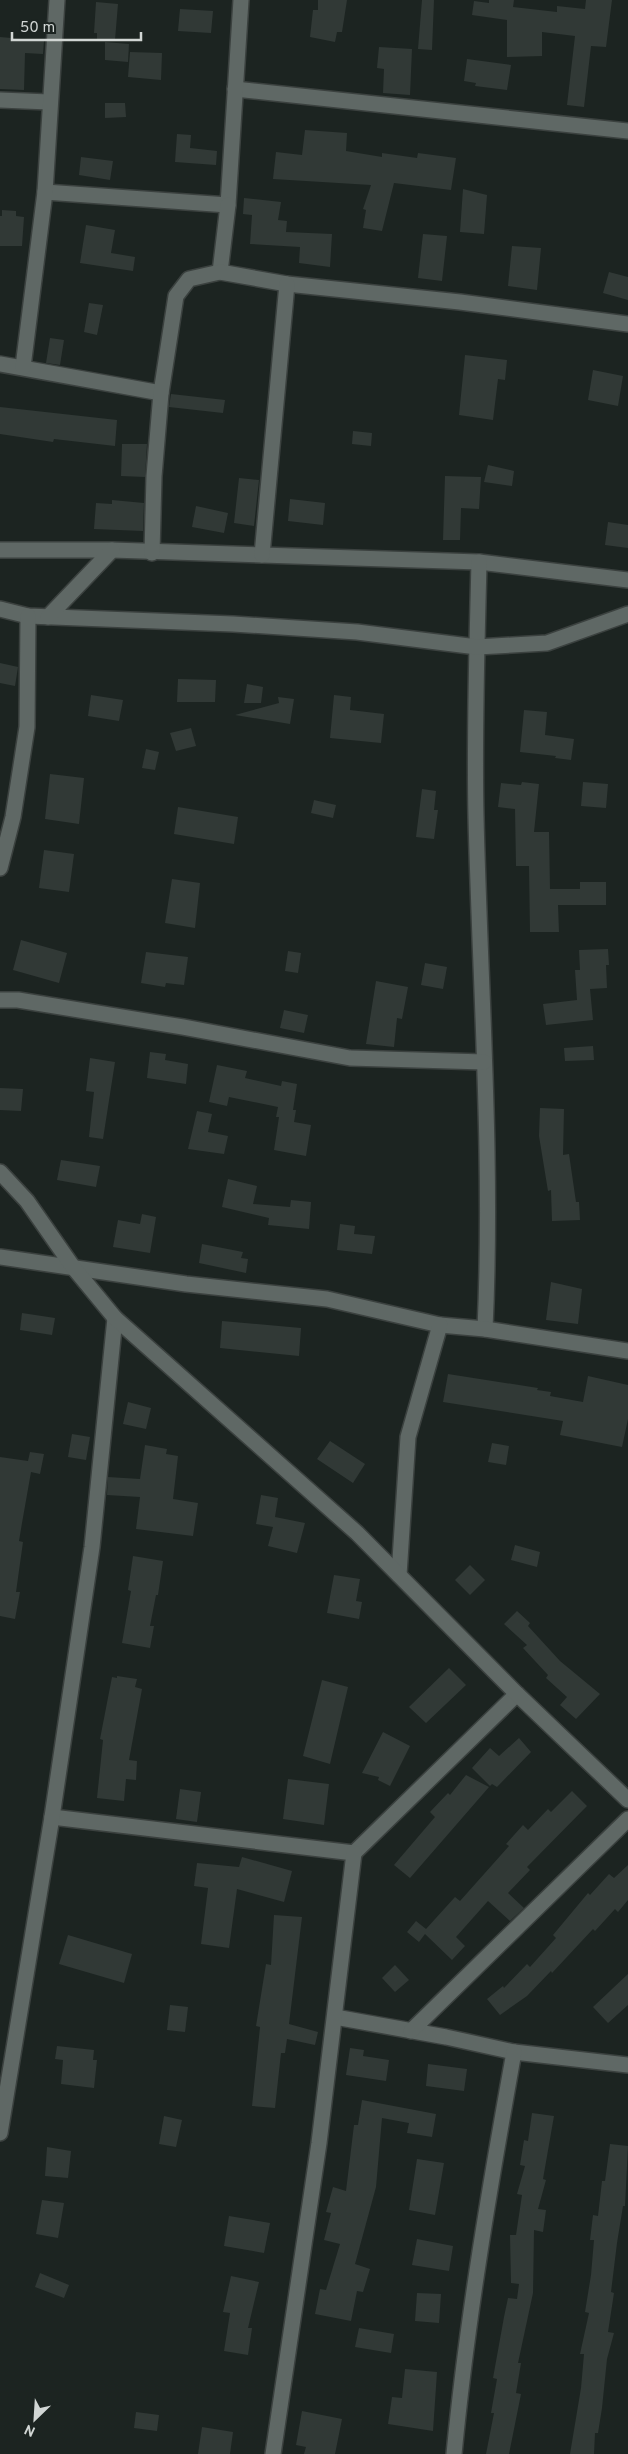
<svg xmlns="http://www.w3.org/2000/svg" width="628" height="2454" font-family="Overpass,sans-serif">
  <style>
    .building { fill: #313936 }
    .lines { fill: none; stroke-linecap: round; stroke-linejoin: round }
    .minor-casing { stroke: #3b413f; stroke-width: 18 }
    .secondary-casing { stroke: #3b413f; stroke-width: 18 }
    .minor { stroke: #5f6865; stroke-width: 15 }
    .secondary { stroke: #5f6865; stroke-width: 15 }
  </style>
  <rect width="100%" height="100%" fill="#1c2421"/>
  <g class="building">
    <polygon points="318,0 347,0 342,32 337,32 335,42 310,37 313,10 318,10"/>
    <polygon points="422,0 434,0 432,50 418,49"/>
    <polygon points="489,0 514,0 513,7 557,12 557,6 585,9 586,0 612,0 606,47 591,46 584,107 567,105 575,36 542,32 542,56 507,57 507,20 472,15 474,1 489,3"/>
    <polygon points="96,2 118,4 115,40 97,39 97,33 94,33"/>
    <polygon points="180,9 213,11 211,33 178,31"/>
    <polygon points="0,37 44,41 43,54 25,53 24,90 0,89"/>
    <polygon points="105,42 129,44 128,62 105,60"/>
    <polygon points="379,47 412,49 410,95 383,93 384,69 377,68"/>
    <polygon points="130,52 162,53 161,80 128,77"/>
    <polygon points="467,59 511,65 507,90 475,86 476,83 464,81"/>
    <polygon points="105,103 125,103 126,117 105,118"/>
    <polygon points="305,130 347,133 346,151 382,157 382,153 417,158 418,153 456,158 451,190 394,183 382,231 363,228 366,210 363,209 371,185 273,179 276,152 302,155"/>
    <polygon points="177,134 191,135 190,148 217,151 216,165 175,162"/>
    <polygon points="81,157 113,161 110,180 79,175"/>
    <polygon points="463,189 487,195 484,234 460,232"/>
    <polygon points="244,198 281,202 278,220 287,221 286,232 332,234 330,267 299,263 300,247 250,244 252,215 243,214"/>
    <polygon points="2,210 16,211 16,216 24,217 22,246 0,246 0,216 2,216"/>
    <polygon points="86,225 115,230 111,253 135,257 133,271 80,263"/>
    <polygon points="423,234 447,236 442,281 418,278"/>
    <polygon points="512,246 541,248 537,290 508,286"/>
    <polygon points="609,272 628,277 628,300 603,293"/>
    <polygon points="89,303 103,305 97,335 84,332"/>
    <polygon points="50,338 64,340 60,365 46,363"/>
    <polygon points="465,355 507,360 505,380 498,379 493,420 459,415"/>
    <polygon points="593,370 623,376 618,406 588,400"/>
    <polygon points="171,394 225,400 223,413 169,407"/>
    <polygon points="0,407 117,420 115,446 54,439 53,442 0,434"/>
    <polygon points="353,431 372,433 371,446 352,444"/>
    <polygon points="122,444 147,444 145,477 121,476"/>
    <polygon points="488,465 514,471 512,486 484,482"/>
    <polygon points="445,476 481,477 479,509 461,508 460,540 443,540"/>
    <polygon points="239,478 259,480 254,526 234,523"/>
    <polygon points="290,499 325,503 323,525 288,521"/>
    <polygon points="112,500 144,503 143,531 94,529 96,503 112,504"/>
    <polygon points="196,506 228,513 224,533 192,527"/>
    <polygon points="608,522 628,525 628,548 605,545"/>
    <polygon points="0,663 18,667 15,686 0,683"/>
    <polygon points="178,679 216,680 215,702 177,702"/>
    <polygon points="247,684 263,687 261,703 244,703"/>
    <polygon points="91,695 123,700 119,721 88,716"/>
    <polygon points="334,695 351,697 350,710 384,714 381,743 330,738"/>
    <polygon points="278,697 294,699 290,724 235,715 279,703"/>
    <polygon points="524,710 547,712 545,735 574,739 571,760 555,758 556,756 520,752"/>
    <polygon points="191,728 196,746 176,751 170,733"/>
    <polygon points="146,749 159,752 155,770 142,768"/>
    <polygon points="50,774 84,778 79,824 45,819"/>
    <polygon points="522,782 539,784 534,832 549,832 550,889 580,889 580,882 606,882 606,905 558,905 559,932 530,932 529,866 516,866 515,809 498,807 501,783 521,785"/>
    <polygon points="583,782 608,784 606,808 581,806"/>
    <polygon points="422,789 436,791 434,810 438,810 434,839 416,837"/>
    <polygon points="314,800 336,805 333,818 311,813"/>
    <polygon points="178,807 238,817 234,844 174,834"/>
    <polygon points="44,850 74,854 69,892 39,888"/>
    <polygon points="172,879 200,883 195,928 165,923"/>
    <polygon points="21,940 67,953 59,983 13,970"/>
    <polygon points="608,949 609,965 606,965 607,988 590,989 593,1020 546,1025 543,1004 577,1000 575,970 580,970 579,950"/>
    <polygon points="288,951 301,953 298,973 285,971"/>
    <polygon points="146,952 188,957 184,985 166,983 165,987 141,983"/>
    <polygon points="425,963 447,967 443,989 421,985"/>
    <polygon points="376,981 408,987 402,1019 397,1018 394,1047 366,1044"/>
    <polygon points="284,1010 308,1015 304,1033 280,1028"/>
    <polygon points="593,1046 594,1060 565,1061 564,1048"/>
    <polygon points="150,1052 166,1054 165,1060 188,1064 186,1084 147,1078"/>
    <polygon points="90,1058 115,1062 103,1139 89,1137 94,1092 86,1091"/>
    <polygon points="217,1065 247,1071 245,1078 281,1086 282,1081 297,1084 293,1110 296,1110 294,1122 311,1125 306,1156 274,1150 279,1117 276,1117 278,1107 229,1097 227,1106 209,1102"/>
    <polygon points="0,1088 23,1089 21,1111 0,1110"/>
    <polygon points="540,1108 564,1109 563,1155 569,1154 576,1202 579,1202 580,1220 552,1221 551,1190 548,1191 539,1136"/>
    <polygon points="197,1111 212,1114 208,1132 228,1136 224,1154 188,1149"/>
    <polygon points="61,1160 100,1166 96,1187 57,1180"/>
    <polygon points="228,1179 257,1186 253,1204 290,1207 291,1200 311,1202 309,1229 268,1225 269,1218 222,1207"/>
    <polygon points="142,1214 156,1217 150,1253 113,1247 118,1220 140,1224"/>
    <polygon points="340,1224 355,1226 354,1234 375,1236 372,1254 337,1250"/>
    <polygon points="202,1244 243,1252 241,1258 248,1259 246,1273 199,1263"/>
    <polygon points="551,1282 582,1289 578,1324 546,1320"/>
    <polygon points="22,1313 55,1318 52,1335 20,1330"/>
    <polygon points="222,1321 301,1328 299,1356 220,1348"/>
    <polygon points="448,1374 538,1388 537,1390 551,1392 550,1396 583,1402 588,1376 628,1385 628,1419 622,1447 560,1435 563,1421 443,1402"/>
    <polygon points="128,1402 151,1408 146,1429 123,1424"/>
    <polygon points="72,1434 90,1437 86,1460 68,1457"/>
    <polygon points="330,1441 365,1464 353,1483 317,1459"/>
    <polygon points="492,1443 509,1446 506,1465 488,1462"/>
    <polygon points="145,1445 167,1449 166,1454 178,1456 173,1499 198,1503 193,1536 136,1529 140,1497 107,1495 108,1477 140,1479"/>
    <polygon points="30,1452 44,1454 40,1474 31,1472 22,1523 19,1541 23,1542 16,1592 20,1592 15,1619 0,1616 0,1457 28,1461"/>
    <polygon points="261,1495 278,1498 275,1517 305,1523 297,1553 268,1546 273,1527 256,1524"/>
    <polygon points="515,1545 540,1552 537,1567 511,1560"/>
    <polygon points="133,1556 163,1561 158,1595 156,1595 150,1626 154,1626 150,1648 122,1643 131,1591 128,1590"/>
    <polygon points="470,1565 485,1580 470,1595 455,1580"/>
    <polygon points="334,1575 360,1579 356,1601 362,1602 359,1619 327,1613"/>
    <polygon points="517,1611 530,1623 528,1626 560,1661 600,1694 576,1719 560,1705 567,1697 546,1678 548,1675 523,1648 527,1645 504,1624"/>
    <polygon points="449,1668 466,1685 426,1723 409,1707"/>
    <polygon points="117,1676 137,1679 135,1687 142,1689 129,1760 137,1761 136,1780 126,1779 124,1801 97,1798 103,1740 100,1739 112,1677 117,1678"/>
    <polygon points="322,1680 348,1687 330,1764 303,1756"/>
    <polygon points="383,1732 410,1746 390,1786 378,1780 379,1777 362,1773"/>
    <polygon points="519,1738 531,1752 497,1787 492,1784 490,1786 472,1768 490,1748 499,1756"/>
    <polygon points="466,1775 489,1787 410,1878 394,1865 435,1817 430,1812 448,1793 450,1795"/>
    <polygon points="288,1779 329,1784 324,1825 283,1819"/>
    <polygon points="180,1789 201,1792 197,1822 176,1819"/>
    <polygon points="572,1791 587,1806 527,1867 530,1870 508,1893 524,1908 510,1921 488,1901 456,1937 465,1946 452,1960 425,1934 419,1942 407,1932 416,1921 426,1929 455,1897 460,1901 509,1846 506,1844 523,1825 528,1830 548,1809 551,1812"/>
    <polygon points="242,1857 292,1871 284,1902 237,1889 229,1948 201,1944 208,1888 194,1886 197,1863 239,1867"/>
    <polygon points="628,1865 628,1900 618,1912 615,1909 595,1931 593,1929 552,1973 551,1971 527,1996 500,2015 487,1999 503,1986 504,1988 527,1964 530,1967 556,1938 553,1935 588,1893 590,1895 609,1874 614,1878"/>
    <polygon points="274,1915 302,1917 289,2024 318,2032 315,2045 287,2039 285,2053 281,2053 275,2108 252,2106 260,2027 256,2026 266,1964 271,1965"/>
    <polygon points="68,1935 132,1954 124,1983 59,1964"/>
    <polygon points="395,1965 409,1980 395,1992 382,1978"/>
    <polygon points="628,1974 628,2005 608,2023 593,2007"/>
    <polygon points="170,2005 188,2007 185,2032 167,2030"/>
    <polygon points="57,2046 94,2050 93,2060 97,2060 94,2088 61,2084 63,2060 55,2059"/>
    <polygon points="350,2048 364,2050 363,2056 389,2060 386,2081 346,2075"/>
    <polygon points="428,2064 467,2069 464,2091 426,2086"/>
    <polygon points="362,2100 436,2114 432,2137 407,2133 409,2123 382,2118 376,2187 355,2264 370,2269 363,2292 357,2291 351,2321 315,2314 320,2289 326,2290 340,2244 324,2240 331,2213 326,2212 333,2187 346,2191 354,2125 358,2125"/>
    <polygon points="532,2113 554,2116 543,2179 546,2180 538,2209 546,2210 543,2232 534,2230 533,2293 518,2363 521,2363 516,2393 521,2394 509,2454 486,2454 494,2413 491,2413 497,2379 493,2378 504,2317 508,2298 517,2299 519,2284 511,2283 510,2235 516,2235 522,2195 517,2194 525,2166 520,2165 524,2140 528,2141"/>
    <polygon points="164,2116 182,2120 176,2147 159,2144"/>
    <polygon points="610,2144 628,2146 625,2206 623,2206 617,2243 611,2292 614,2293 608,2332 614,2333 607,2359 602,2408 598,2433 595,2433 594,2454 570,2454 581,2388 584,2354 580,2354 589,2313 585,2312 591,2275 594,2240 590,2240 593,2215 598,2216 602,2181 605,2181"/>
    <polygon points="47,2147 71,2151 68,2178 45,2176"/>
    <polygon points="417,2159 444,2163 435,2215 409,2210"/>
    <polygon points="42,2200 64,2203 58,2238 36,2234"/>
    <polygon points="229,2216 270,2223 264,2253 224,2246"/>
    <polygon points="417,2239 453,2246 449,2271 412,2265"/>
    <polygon points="40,2273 69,2285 64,2298 35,2287"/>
    <polygon points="231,2276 259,2282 248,2328 252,2328 248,2355 224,2351 230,2313 223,2312"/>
    <polygon points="417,2293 441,2294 439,2323 415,2321"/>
    <polygon points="359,2328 394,2334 391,2353 355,2347"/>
    <polygon points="405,2369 437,2372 433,2431 388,2424 392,2397 402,2398"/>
    <polygon points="302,2411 342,2419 335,2454 304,2454 306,2447 296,2445"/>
    <polygon points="136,2412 159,2415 157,2431 134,2428"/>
    <polygon points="202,2427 233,2432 230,2454 198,2454"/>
  </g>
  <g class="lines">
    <g class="minor-casing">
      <g id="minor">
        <polyline points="235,89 628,131"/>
        <polyline points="0,100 49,102"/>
        <polyline points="45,192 228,205 241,0"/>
        <polyline points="220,272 228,205"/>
        <polyline points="0,364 161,393"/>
        <polyline points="23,367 45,192 57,0"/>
        <polyline points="0,550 112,550 479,562 628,580"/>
        <polyline points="152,553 154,476 161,393 176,296 189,279 220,272 287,284 460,302 628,324"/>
        <polyline points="262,555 287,284"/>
        <path d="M479,562C477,647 474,732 476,817C480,987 493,1158 485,1329"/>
        <polyline points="0,609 28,616 233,624 357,632 477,647 547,643 628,614"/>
        <polyline points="48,617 112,550"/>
        <polyline points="0,868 13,817 27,727 28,616"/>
        <polyline points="0,1000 18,1000 183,1027 350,1058 484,1062"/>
        <polyline points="0,1257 186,1284 327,1299 440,1325 485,1329 628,1351"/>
        <polyline points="399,1575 408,1437 440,1325"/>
        <polyline points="52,1817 354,1853 517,1694"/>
        <polyline points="335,2017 446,2037 514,2052 628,2065"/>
        <polyline points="411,2031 628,1819"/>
        <polyline points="0,2133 52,1817 92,1547 115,1318"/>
        <polyline points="273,2454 319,2143 354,1853"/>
        <path d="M454,2454C467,2319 490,2185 514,2052"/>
      </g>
    </g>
    <g class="secondary-casing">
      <polyline id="secondary" points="0,1172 27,1201 73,1267 115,1318 357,1533 517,1694 628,1800"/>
    </g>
    <use href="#minor" class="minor"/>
    <use href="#secondary" class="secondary"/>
  </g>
  <g transform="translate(35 2419) rotate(205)" stroke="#1c2421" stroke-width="4" paint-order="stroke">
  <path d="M0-4L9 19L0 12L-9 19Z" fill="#d1d6d4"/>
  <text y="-8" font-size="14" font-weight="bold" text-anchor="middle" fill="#d1d6d4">N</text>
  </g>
  <path d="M12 32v8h129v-8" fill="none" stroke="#d1d6d4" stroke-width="2.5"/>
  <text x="20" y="32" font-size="15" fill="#d1d6d4" stroke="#1c2421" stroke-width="4" paint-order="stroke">50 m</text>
</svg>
